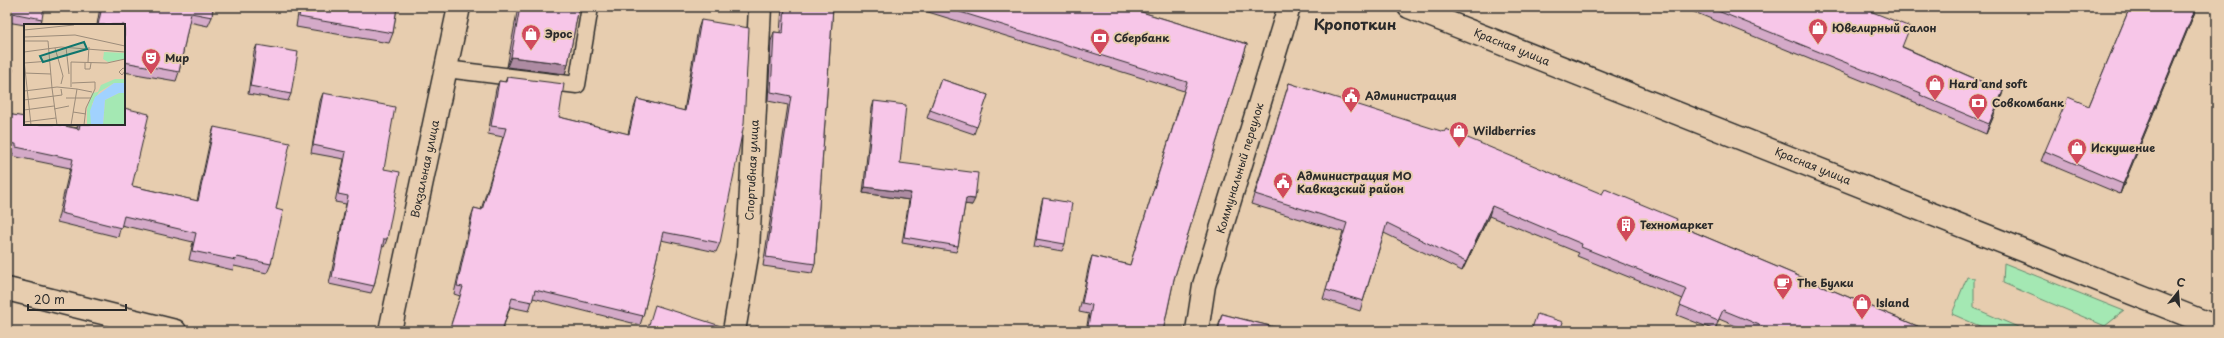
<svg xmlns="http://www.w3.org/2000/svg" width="2224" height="338" font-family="'Playpen Sans',sans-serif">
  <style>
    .green { fill: #a4e8b3; stroke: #688a6f }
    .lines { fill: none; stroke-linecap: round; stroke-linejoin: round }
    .service-casing { stroke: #2b2b2b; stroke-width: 19 }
    .minor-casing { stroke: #2b2b2b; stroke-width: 25 }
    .tertiary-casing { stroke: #2b2b2b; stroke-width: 25 }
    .secondary-casing { stroke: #2b2b2b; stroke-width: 25 }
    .service { stroke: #e7cdaf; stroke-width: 16 }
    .minor { stroke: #e7cdaf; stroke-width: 22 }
    .tertiary { stroke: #e7cdaf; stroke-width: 22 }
    .secondary { stroke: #e7cdaf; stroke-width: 22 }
    .wall { fill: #d4aac8; stroke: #2b2b2b }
    .shaded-wall { fill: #ad8ba2; stroke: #2b2b2b }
    .building { fill: #f7c6e8; stroke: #2b2b2b }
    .labels { text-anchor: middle; stroke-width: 4; stroke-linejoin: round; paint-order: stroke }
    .poi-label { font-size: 11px; font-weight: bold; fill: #2b2b2b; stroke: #e7cdaf; text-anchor: start }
    .street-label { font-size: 11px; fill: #2b2b2b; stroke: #e7cdaf }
    .district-label { font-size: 15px; font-weight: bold; fill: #2b2b2b; stroke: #e7cdaf }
    .inset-road { fill: none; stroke: #9c8c7a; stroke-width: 1 }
    .view { fill: #0f766e; fill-opacity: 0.15; stroke: #0f766e; stroke-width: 2 }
    .inset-edge { fill: none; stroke: #2b2b2b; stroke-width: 2 }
  </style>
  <rect width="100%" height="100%" fill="#e7cdaf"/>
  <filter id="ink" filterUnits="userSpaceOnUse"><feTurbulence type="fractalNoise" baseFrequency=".025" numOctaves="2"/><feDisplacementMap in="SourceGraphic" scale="8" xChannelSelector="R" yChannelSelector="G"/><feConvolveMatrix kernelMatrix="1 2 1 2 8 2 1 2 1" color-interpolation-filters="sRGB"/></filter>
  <g filter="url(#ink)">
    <g class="green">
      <polygon points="2004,263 2124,311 2105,326 2003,283"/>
      <polygon points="1967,277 1974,278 1974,308 2027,331 1991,331 1952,314"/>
    </g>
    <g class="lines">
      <g class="service-casing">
        <polyline id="service" points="446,69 577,85 590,7"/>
      </g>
      <g class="minor-casing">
        <g id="minor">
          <polyline points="7,289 175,331"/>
          <polyline points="734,331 748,250 760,7"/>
          <polyline points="1197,331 1204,285 1289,7"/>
        </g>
      </g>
      <g class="tertiary-casing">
        <polyline id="tertiary" points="390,331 459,7"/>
      </g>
      <g class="secondary-casing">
        <polyline id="secondary" points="1409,7 2217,327"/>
      </g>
      <use href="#service" class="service"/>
      <use href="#minor" class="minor"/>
      <use href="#tertiary" class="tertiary"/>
      <use href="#secondary" class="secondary"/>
    </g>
    <g class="wall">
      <polygon points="7,7 42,19 40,25 25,25 7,22"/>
      <polygon points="100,7 213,7 212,17 208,26 189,22 179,72 176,81 124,72 124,25 97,25"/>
      <polygon points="299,7 397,7 393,33 389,43 296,27"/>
      <polygon points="518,7 579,7 568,64 565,74 507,67"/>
      <polygon points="782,7 833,7 815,264 812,273 763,266 788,105 768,101 771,41 774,32 780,33"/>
      <polygon points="912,7 1125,7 1247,44 1174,279 1163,331 1086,331 1089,314 1079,312 1089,265 1092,256 1130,265 1184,91"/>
      <polygon points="1682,7 1860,7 1903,47 2003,91 2000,101 1986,134 1917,104 1917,103"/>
      <polygon points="2130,7 2197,7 2120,194 2041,161 2045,151 2089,106"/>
      <polygon points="701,20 720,243 716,252 661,240 643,316 640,325 533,298 529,311 510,307 502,331 449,331 460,296 454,294 471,217 474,208 481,210 503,137 488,134 496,89 499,81 505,82 507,77 559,117 628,134 634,108 637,99 684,111 698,29"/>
      <polygon points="257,45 291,94 288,101 248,94 254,52"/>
      <polygon points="941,79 988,95 974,134 927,118"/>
      <polygon points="1289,83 1675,224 1929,331 1748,331 1719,319 1715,330 1677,315 1683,299 1577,256 1579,253 1489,216 1462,271 1384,233 1360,311 1323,299 1343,232 1251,204"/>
      <polygon points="323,93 384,169 387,239 384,247 382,246 374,286 371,293 329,284 346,204 335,202 344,159 311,153 320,101"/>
      <polygon points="874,101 900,163 972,205 965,204 958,246 956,252 902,243 909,200 863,193 872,108"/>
      <polygon points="7,114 77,128 78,124 124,124 132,186 197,201 211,136 214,127 276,209 271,264 267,273 234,266 233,270 189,260 193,242 121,225 118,237 57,222 70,168 12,156 13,153 7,152"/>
      <polygon points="1043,198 1065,244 1062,251 1034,246 1041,205"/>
      <polygon points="1222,314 1290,331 1217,331"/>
    </g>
    <g class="shaded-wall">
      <polygon points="2196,7 2197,7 2120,194 2123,184"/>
      <polygon points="511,57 568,64 565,74 507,67"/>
      <polygon points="2003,91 2000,101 1986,134 1989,124"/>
      <polygon points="865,187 911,193 909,200 863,193"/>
      <polygon points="966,198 975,199 972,205 963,204"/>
      <polygon points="1492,206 1489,216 1462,271 1466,262"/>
    </g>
    <g class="building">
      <polygon points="7,7 44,7 42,19 7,12"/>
      <polygon points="102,7 213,7 212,17 191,13 179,72 124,62 124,25 98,25"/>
      <polygon points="301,7 397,7 393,33 299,17"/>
      <polygon points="520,7 579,7 568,64 511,57"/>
      <polygon points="785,7 833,7 815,264 766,257 791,96 771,92 774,32 783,33"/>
      <polygon points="944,7 1125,7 1247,44 1174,279 1163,331 1087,331 1092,305 1082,303 1092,256 1130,265 1187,82"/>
      <polygon points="1708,7 1860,7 1910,27 1902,47 2003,91 1989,124 1920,95 1921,93"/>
      <polygon points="2130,7 2196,7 2123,184 2045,151 2068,97 2089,106"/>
      <polygon points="701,20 749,28 744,124 720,243 663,232 643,316 535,290 532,302 512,298 502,331 449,331 463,287 457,286 474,208 482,210 506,128 491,126 499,81 506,82 507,77 564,84 559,117 629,134 637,99 685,111"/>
      <polygon points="257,45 298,52 291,94 250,86"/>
      <polygon points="7,68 13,69 7,104"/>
      <polygon points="941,79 988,95 977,127 930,110"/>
      <polygon points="1289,83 1444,132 1446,129 1602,194 1605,189 1677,219 1675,224 1929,331 1774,331 1723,310 1718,321 1680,305 1687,289 1581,247 1582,244 1492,206 1466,262 1387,223 1363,301 1326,290 1347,223 1255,194"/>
      <polygon points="323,93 395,107 384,169 400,172 387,239 384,239 374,286 332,277 348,196 338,194 346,152 313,145"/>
      <polygon points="874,101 906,105 900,163 978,173 975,199 966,198 958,246 904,237 911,193 865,187"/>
      <polygon points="124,108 149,114 132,186 198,201 214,127 290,143 276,209 283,211 271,264 237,257 236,260 192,251 196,233 124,216 121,228 61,213 73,159 16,147 16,144 7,143 7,114 25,117 25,124 56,124 79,129 80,124 124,124"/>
      <polygon points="1043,198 1072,203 1065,244 1036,239"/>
      <polygon points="655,305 724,327 723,331 647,331"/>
      <polygon points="1222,314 1290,331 1218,331"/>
      <polygon points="1537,314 1563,322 1560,331 1531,331"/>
    </g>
  </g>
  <defs>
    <g id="shop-pin" transform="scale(1)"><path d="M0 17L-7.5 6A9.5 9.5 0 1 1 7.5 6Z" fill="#d1495b" stroke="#e7cdaf"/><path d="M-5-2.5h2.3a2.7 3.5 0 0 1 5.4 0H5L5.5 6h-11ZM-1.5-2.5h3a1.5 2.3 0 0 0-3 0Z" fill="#fff"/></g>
    <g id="bank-pin" transform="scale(1)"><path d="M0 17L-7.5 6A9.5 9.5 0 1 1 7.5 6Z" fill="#d1495b" stroke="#e7cdaf"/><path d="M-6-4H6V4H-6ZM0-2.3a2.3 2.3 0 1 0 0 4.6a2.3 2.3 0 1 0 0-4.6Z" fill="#fff"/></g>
    <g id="theatre-pin" transform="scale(1)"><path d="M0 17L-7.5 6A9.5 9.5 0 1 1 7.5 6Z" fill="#d1495b" stroke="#e7cdaf"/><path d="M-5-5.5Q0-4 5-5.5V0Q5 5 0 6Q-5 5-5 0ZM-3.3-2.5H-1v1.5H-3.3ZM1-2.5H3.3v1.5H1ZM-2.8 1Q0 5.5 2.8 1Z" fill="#fff"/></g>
    <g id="civic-pin" transform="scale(1)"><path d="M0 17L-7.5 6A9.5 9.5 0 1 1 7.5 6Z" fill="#d1495b" stroke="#e7cdaf"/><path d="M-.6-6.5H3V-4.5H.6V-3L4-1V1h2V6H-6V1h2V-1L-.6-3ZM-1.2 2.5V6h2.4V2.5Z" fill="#fff"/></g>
    <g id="building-pin" transform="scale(1)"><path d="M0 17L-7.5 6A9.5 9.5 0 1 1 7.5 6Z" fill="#d1495b" stroke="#e7cdaf"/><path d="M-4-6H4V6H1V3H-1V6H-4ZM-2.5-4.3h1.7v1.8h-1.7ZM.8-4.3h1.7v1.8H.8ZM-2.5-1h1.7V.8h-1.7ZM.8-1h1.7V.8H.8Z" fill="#fff"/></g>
    <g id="cafe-pin" transform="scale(1)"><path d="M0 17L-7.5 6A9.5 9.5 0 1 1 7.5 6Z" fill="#d1495b" stroke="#e7cdaf"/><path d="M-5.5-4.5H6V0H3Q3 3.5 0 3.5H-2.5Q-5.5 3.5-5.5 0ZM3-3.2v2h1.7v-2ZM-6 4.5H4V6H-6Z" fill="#fff"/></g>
  </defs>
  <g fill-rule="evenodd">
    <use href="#shop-pin" x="1818" y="28"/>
    <use href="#shop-pin" x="531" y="34"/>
    <use href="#bank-pin" x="1100" y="38"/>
    <use href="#theatre-pin" x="151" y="58"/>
    <use href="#shop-pin" x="1935" y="84"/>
    <use href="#civic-pin" x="1351" y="96"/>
    <use href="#bank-pin" x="1978" y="103"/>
    <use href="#shop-pin" x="1459" y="131"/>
    <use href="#shop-pin" x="2077" y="148"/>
    <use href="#civic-pin" x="1283" y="182"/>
    <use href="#building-pin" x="1626" y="225"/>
    <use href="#cafe-pin" x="1783" y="283"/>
    <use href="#shop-pin" x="1862" y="303"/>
  </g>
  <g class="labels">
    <g class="poi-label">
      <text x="1832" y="32">Ювелирный салон</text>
      <text x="545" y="38">Эрос</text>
      <text x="1114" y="42">Сбербанк</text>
      <text x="165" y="62">Мир</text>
      <text x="1949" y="88">Hard and soft</text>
      <text x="1365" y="100">Администрация</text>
      <text x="1992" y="107">Совкомбанк</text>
      <text x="1473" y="135">Wildberries</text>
      <text x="2091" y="152">Искушение</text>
      <text x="1297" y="180">Администрация МО<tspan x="1297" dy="13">Кавказский район</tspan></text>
      <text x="1640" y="229">Техномаркет</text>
      <text x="1797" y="287">The Булки</text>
      <text x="1876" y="307">Island</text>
    </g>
    <g class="street-label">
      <text transform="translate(1512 47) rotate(22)" y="4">Красная улица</text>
      <text transform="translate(1813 166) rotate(22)" y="4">Красная улица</text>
      <text transform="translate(1240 168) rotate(-73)" y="4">Коммунальный переулок</text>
      <text transform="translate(425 169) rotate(-78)" y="4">Вокзальная улица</text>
      <text transform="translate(752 170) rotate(-87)" y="4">Спортивная улица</text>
    </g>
    <g class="district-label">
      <text x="1355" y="30">Кропоткин</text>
    </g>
  </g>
  <g transform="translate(24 24)">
    <rect width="101" height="101" fill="#e7cdaf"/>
    <path d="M80,28L101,29V35L84,38L79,35ZM91,55H101V59H90L75,68L68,80L67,100L63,101V85L68,69L74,68L77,61ZM95,69H101V101H79L81,76Z" fill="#a4e8b3"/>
    <path d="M90,59H101V69H95L81,76L79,101H67L66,87L71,73Z" fill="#a1d2fe"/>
    <path class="inset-road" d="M0,6L50,1M0,13L51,11L101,22M0,17H24L28,64M42,23L45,50M31,24L39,52L37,60M0,28L37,23L101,28M0,36L7,101M64,38L65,23M0,39L26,37M61,39V45H66L67,39M101,45L99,44L95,48L98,51L101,47M0,49L27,50M48,59L71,58V65L62,84L60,101M47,63V38L83,39L101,35M28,64L33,101M53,65L68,68M0,67L33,63L53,65L47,101M42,74H67M0,76L38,71L37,65M30,85L45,82M0,86L30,82M49,88L62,90M0,98L32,94"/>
    <path class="view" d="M60,18L63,25L19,38L16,32Z"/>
    <rect width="101" height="101" class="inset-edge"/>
  </g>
  <rect width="2224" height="338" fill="none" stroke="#e7cdaf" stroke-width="24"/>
  <rect x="12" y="12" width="2200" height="314" fill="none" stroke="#2b2b2b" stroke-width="1.5" filter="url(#ink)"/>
  <g transform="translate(2178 292) rotate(17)" stroke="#e7cdaf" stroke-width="3" paint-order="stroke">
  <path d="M0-3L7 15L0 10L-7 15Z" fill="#2b2b2b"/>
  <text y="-6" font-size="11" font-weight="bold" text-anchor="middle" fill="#2b2b2b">С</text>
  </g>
  <path d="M28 304v6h98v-6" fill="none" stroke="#2b2b2b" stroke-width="2"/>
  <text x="34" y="304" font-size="12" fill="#2b2b2b" stroke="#e7cdaf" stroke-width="3" paint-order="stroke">20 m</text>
</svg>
